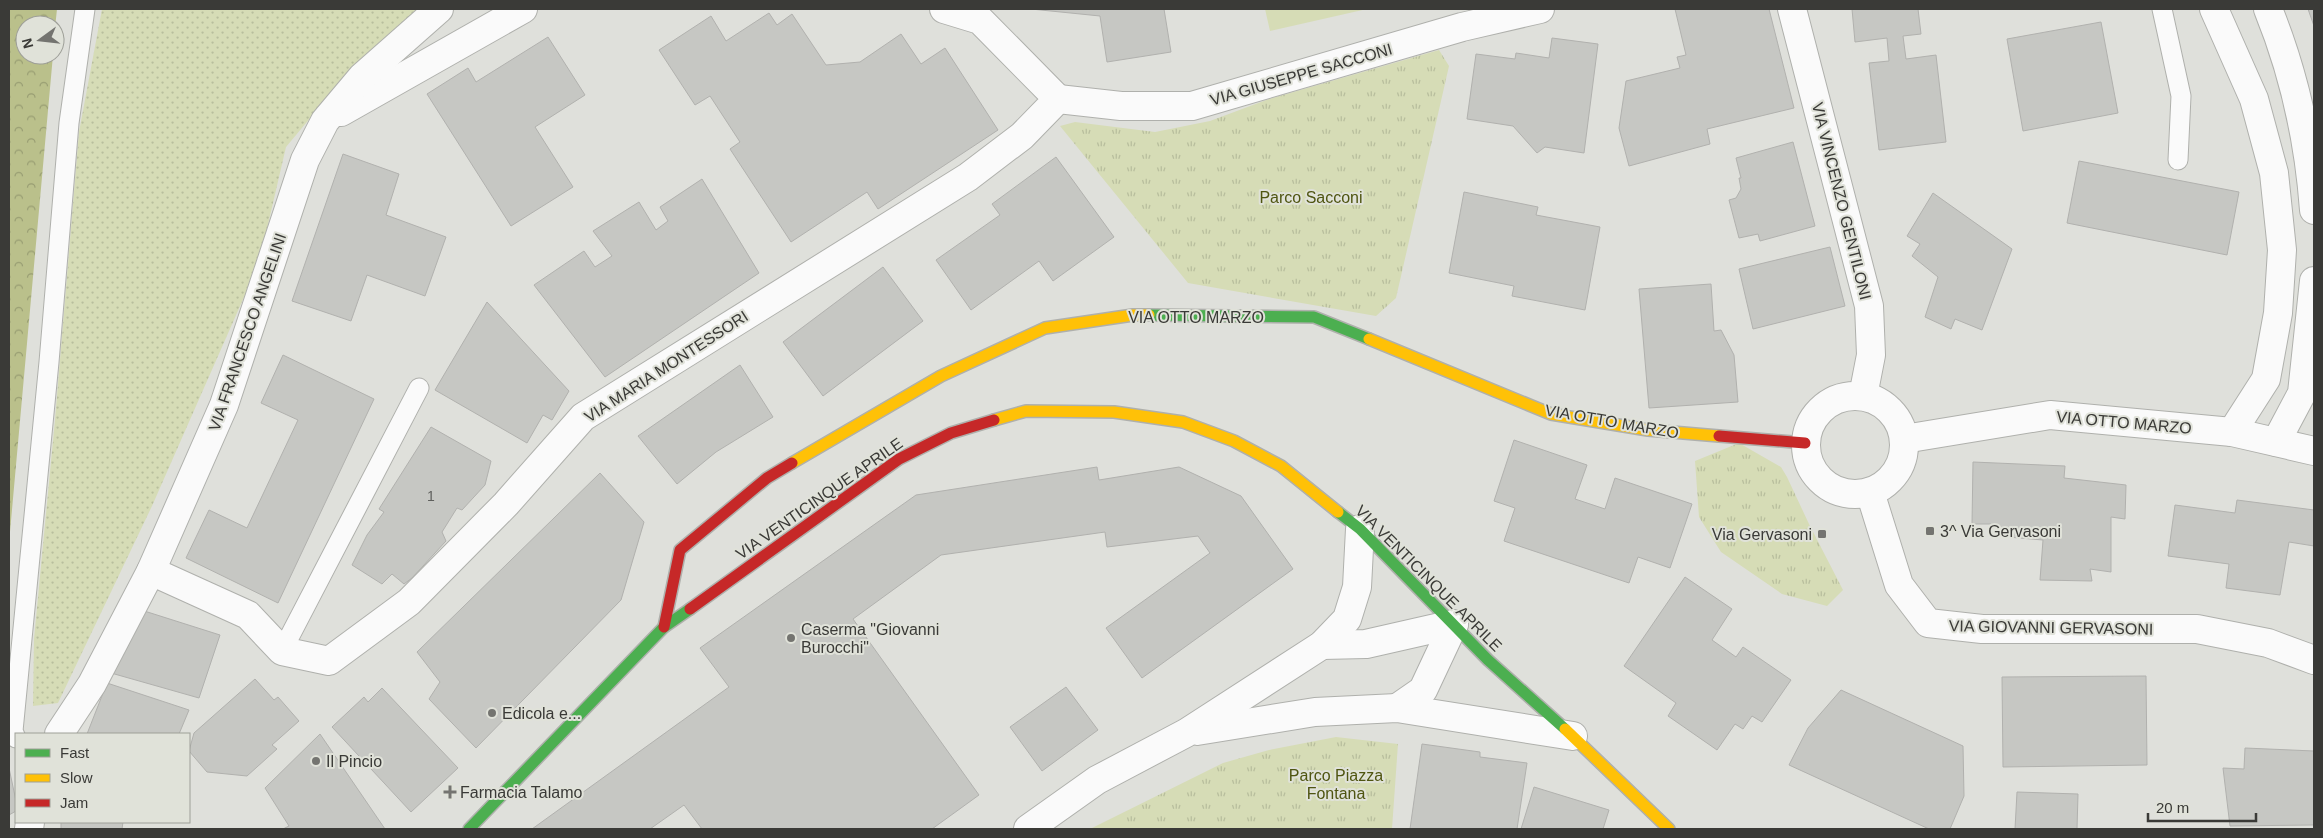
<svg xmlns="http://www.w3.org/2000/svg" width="2323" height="838" font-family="Arial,sans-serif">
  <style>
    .grass { fill: url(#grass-dots) }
    .forest { fill: url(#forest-crowns) }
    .park { fill: url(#park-tufts) }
    .garden { fill: #d6dcb6 }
    .building { fill: #c6c7c3; stroke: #b1b1ae }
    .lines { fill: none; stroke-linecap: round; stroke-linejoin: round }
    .lane-casing { stroke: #afb0ac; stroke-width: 21 }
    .street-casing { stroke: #afb0ac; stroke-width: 30 }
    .fast-casing { stroke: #afb0ac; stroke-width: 14 }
    .slow-casing { stroke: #afb0ac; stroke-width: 14 }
    .jam-casing { stroke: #afb0ac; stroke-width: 14 }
    .lane { stroke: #fafafa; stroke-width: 19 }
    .street { stroke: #fafafa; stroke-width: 28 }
    .fast { stroke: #4caf50; stroke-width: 11 }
    .slow { stroke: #ffc107; stroke-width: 11 }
    .jam { stroke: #c62828; stroke-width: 11 }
    .poi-dot { fill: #747470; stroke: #e0e2d9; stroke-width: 2 }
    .labels { text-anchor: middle; stroke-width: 4; stroke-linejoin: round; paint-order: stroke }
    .number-label { font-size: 14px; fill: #5e5f5c }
    .street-label { font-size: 16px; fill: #3a3a37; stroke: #e0e2d9 }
    .park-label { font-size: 16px; fill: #4f5511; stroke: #e0e2d9 }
    .poi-label { font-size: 16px; fill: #3a3a37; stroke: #e0e2d9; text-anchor: start }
  </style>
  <defs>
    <pattern id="grass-dots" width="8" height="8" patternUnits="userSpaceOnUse" patternTransform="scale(1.25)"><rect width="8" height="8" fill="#d6dcb6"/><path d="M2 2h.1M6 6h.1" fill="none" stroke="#b8be9d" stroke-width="1.8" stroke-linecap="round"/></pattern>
    <pattern id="forest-crowns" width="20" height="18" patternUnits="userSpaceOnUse" patternTransform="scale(1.25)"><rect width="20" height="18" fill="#bac08b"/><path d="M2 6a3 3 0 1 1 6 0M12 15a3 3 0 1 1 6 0" fill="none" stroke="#989d72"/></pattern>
    <pattern id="park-tufts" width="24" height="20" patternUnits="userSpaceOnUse" patternTransform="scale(1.25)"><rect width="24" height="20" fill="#d6dcb6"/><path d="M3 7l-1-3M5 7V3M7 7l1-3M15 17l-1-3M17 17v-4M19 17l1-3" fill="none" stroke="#b8be9d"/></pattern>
  </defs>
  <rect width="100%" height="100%" fill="#dfe0db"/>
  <polygon class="grass" points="102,9 423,9 342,80 286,147 259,263 152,506 58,703 33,706 34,639 55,420 79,132"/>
  <polygon class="forest" points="9,9 57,9 55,28 55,25 25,25 25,55 53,55 9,543"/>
  <g class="park">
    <polygon points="1439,50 1449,66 1396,298 1376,316 1188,283 1060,126 1075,122 1155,132 1210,121 1269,99"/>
    <polygon points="1739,443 1781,467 1787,477 1809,524 1843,590 1827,606 1782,594 1721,552 1699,517 1695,461"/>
    <polygon points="1336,737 1398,744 1392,829 1090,829 1223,763 1269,750"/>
  </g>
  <polygon class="garden" points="1265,9 1367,9 1270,31"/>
  <g class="building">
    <polygon points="1031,9 1164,9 1171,52 1107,62 1100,16"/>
    <polygon points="1675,9 1769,9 1794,108 1707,129 1710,144 1629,166 1619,128 1626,81 1680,68 1677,57 1686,55"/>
    <polygon points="1852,9 1918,9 1921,34 1903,36 1906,59 1936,55 1946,142 1879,150 1869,63 1889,61 1887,38 1855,42"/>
    <polygon points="2308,9 2314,9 2314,26"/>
    <polygon points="769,13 777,25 792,14 826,65 860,62 901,34 921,64 945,48 998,130 878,209 867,192 791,242 730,149 740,142 710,96 695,105 659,50 711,16 726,41"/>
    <polygon points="2101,22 2118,113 2023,131 2007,39"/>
    <polygon points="548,37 585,95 535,127 573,187 511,226 427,94 468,68 476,82"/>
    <polygon points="1552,38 1598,44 1584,153 1545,147 1537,153 1513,126 1467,119 1476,54 1515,59 1516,53 1549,58"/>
    <polygon points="1793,142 1815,226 1760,241 1758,234 1739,238 1729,200 1736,198 1741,189 1739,178 1741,178 1736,158"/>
    <polygon points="343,154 399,174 386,215 446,237 425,296 367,275 351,321 292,301"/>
    <polygon points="1056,157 1114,237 1053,281 1039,261 971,310 936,260 1000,215 992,204"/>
    <polygon points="2079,161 2239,192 2227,255 2067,223"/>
    <polygon points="702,179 759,273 605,377 534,285 584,251 595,267 612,256 593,231 639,202 656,230 668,221 660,207"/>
    <polygon points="1464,192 1538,207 1536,215 1600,227 1585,310 1512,296 1514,286 1449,273"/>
    <polygon points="1933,193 2012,249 1982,330 1955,319 1951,329 1925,317 1938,277 1912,256 1920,244 1907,236"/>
    <polygon points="1830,247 1845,306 1753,329 1739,269"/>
    <polygon points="883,267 923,321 823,396 783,342"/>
    <polygon points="1711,284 1714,331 1721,330 1734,355 1738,402 1649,408 1639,289"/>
    <polygon points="487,302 569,391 552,420 543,415 527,443 435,390"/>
    <polygon points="283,355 374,399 278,603 186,558 209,510 247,528 298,420 261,403"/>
    <polygon points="740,365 773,417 716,452 677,484 638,436"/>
    <polygon points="431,427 491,461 485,485 462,510 457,508 442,532 446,541 412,578 404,584 392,574 382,584 352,565 367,535 384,512 379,509"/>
    <polygon points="1514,440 1587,465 1575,499 1605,509 1615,478 1692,504 1670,568 1638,557 1629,583 1504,541 1515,508 1494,501"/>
    <polygon points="1973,462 2065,466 2064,478 2126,485 2125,519 2111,517 2111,572 2090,569 2092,581 2040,580 2043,540 1996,536 1997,524 1972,524"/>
    <polygon points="1097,467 1099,480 1179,467 1241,496 1293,569 1142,678 1106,628 1210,553 1198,536 1107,547 1105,532 941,555 853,619 979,795 932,829 702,829 684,805 650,829 532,829 729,687 700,648 916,495"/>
    <polygon points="600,473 644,522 621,600 476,748 429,699 440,682 417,652"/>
    <polygon points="2237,500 2314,510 2314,546 2289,542 2280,595 2226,588 2229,564 2168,556 2175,505 2235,513"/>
    <polygon points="1685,577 1732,609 1712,640 1736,657 1743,647 1791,680 1762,722 1752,716 1743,729 1735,724 1717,750 1668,716 1676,703 1624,666"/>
    <polygon points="138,609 220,635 199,698 111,673"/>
    <polygon points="2146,676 2147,765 2003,767 2002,677"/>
    <polygon points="255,679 274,700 278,697 299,721 272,745 277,749 247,776 207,772 189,751 194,733"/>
    <polygon points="107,683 189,710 179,734 87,734"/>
    <polygon points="1066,687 1098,730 1042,771 1010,727"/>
    <polygon points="382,688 458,768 411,812 332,727 364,697 368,702"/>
    <polygon points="1841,690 1963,746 1964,796 1950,829 1929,829 1789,765 1808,728"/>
    <polygon points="320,734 385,829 283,829 289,826 265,788"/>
    <polygon points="1422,744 1480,752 1480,757 1527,763 1517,829 1410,829"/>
    <polygon points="2245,748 2314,751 2314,825 2230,826 2223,768 2244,769"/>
    <polygon points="9,768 16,801 16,811 9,815"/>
    <polygon points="1534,787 1609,810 1603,829 1521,829"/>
    <polygon points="2017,792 2078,794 2077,829 2015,829"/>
    <polygon points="61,822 123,822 122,829 61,829"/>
  </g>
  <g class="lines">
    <g class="lane-casing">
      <g id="lane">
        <polyline points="2162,9 2181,96 2178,160"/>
        <polyline points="282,651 419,388"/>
        <polyline points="16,738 13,731 49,362 69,123 85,9"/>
      </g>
    </g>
    <g class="street-casing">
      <g id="street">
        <polyline points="1792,9 1869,306 1871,355 1863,396"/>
        <polyline points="2214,9 2254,99 2274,173 2282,250 2278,313 2266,379 2232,432"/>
        <path d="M2268,9C2294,73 2309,141 2314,210"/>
        <polyline points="1058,99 1121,106 1192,106 1462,27 1540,9"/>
        <polyline points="341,112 523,9"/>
        <circle cx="1855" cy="445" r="49"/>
        <polyline points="1904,439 2050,415 2232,432 2314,451"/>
        <polyline points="2276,442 2302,393 2314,281"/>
        <polyline points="1870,492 1899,585 1928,623 1982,629 2197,629 2268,643 2314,660"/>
        <polyline points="151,571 248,615 282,651 329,661 409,602 506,504 583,417 968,177 1022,136 1058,99 980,20 944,9"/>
        <polyline points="1322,645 1366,644 1454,624"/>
        <polyline points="1397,708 1423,690 1454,624"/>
        <polyline points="1197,731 1315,712 1397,708 1573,736"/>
        <polyline points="59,734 92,684 151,571 224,405 305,160 325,121 362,77 439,9"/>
        <polyline points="29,829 30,822"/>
        <polyline points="1028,829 1097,780 1186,733 1322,645 1347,619 1357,587 1360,529"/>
      </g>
    </g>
    <g class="fast-casing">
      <g id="fast">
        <polyline points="1149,315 1314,317 1369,339"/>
        <polyline points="1338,512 1360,529 1488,660 1565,729"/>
        <polyline points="469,829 664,627 690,609"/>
      </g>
    </g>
    <g class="slow-casing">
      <g id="slow">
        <polyline points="1369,339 1551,414 1648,430 1719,436"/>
        <polyline points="994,420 1026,411 1114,412 1183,422 1234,441 1281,466 1338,512"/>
        <polyline points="792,463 941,376 1045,328 1133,315 1149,315"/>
        <polyline points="1565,729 1669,829"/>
      </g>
    </g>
    <g class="jam-casing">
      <g id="jam">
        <polyline points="1719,436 1805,443"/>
        <polyline points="690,609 899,459 951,433 994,420"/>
        <polyline points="664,627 680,550 767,478 792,463"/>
      </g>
    </g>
    <use href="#lane" class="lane"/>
    <use href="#street" class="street"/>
    <use href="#fast" class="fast"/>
    <use href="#slow" class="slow"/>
    <use href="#jam" class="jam"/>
  </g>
  <g class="poi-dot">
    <rect x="1925" y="526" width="10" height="10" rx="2.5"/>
    <rect x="1817" y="529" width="10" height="10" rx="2.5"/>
    <circle cx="791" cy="638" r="5"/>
    <circle cx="492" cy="713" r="5"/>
    <circle cx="316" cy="761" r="5"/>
    <path d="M447.5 784.5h5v5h5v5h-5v5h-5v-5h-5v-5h5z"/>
  </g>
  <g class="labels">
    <g class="number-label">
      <text x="431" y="501">1</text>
    </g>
    <g class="street-label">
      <text transform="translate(1301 74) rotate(-16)" y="6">VIA GIUSEPPE SACCONI</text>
      <text transform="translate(1842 201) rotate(76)" y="6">VIA VINCENZO GENTILONI</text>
      <text x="1196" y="323">VIA OTTO MARZO</text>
      <text transform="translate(247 332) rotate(-71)" y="6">VIA FRANCESCO ANGELINI</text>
      <text transform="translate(666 366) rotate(-33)" y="6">VIA MARIA MONTESSORI</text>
      <text transform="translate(1612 421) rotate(10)" y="6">VIA OTTO MARZO</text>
      <text transform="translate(2124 422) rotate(5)" y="6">VIA OTTO MARZO</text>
      <text transform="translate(819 498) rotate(-35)" y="6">VIA VENTICINQUE APRILE</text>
      <text transform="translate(1429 578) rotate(45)" y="6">VIA VENTICINQUE APRILE</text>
      <text transform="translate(2051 627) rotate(1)" y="6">VIA GIOVANNI GERVASONI</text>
    </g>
    <g class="park-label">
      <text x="1311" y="203">Parco Sacconi</text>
      <text x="1336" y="781">Parco Piazza<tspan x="1336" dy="18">Fontana</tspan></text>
    </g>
    <g class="poi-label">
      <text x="1940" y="537">3^ Via Gervasoni</text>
      <text x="1812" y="540" text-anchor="end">Via Gervasoni</text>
      <text x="801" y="635">Caserma "Giovanni<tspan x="801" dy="18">Burocchi"</tspan></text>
      <text x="502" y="719">Edicola e...</text>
      <text x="326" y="767">Il Pincio</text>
      <text x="460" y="798">Farmacia Talamo</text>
    </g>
  </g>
  <rect width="2323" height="838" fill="none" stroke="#3a3a37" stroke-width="20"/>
  <rect x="15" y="733" width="175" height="90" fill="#e0e2d9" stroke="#9e9f98"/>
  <rect x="25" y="749" width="25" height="8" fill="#4caf50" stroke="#9e9f98"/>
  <text x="60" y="758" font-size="15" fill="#3a3a37">Fast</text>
  <rect x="25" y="774" width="25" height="8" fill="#ffc107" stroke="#9e9f98"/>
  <text x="60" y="783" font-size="15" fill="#3a3a37">Slow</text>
  <rect x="25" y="799" width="25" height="8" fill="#c62828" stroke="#9e9f98"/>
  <text x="60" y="808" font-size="15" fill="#3a3a37">Jam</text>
  <g transform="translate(40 40) rotate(255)"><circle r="24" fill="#e0e2d9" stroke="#9e9f98"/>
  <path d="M0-4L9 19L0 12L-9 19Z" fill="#747470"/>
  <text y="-8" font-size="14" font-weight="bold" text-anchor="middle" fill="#3a3a37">N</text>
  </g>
  <path d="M2148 813v8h108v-8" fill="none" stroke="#3a3a37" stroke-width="2.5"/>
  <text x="2156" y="813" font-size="15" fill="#3a3a37" stroke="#e0e2d9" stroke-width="4" paint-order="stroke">20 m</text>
</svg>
